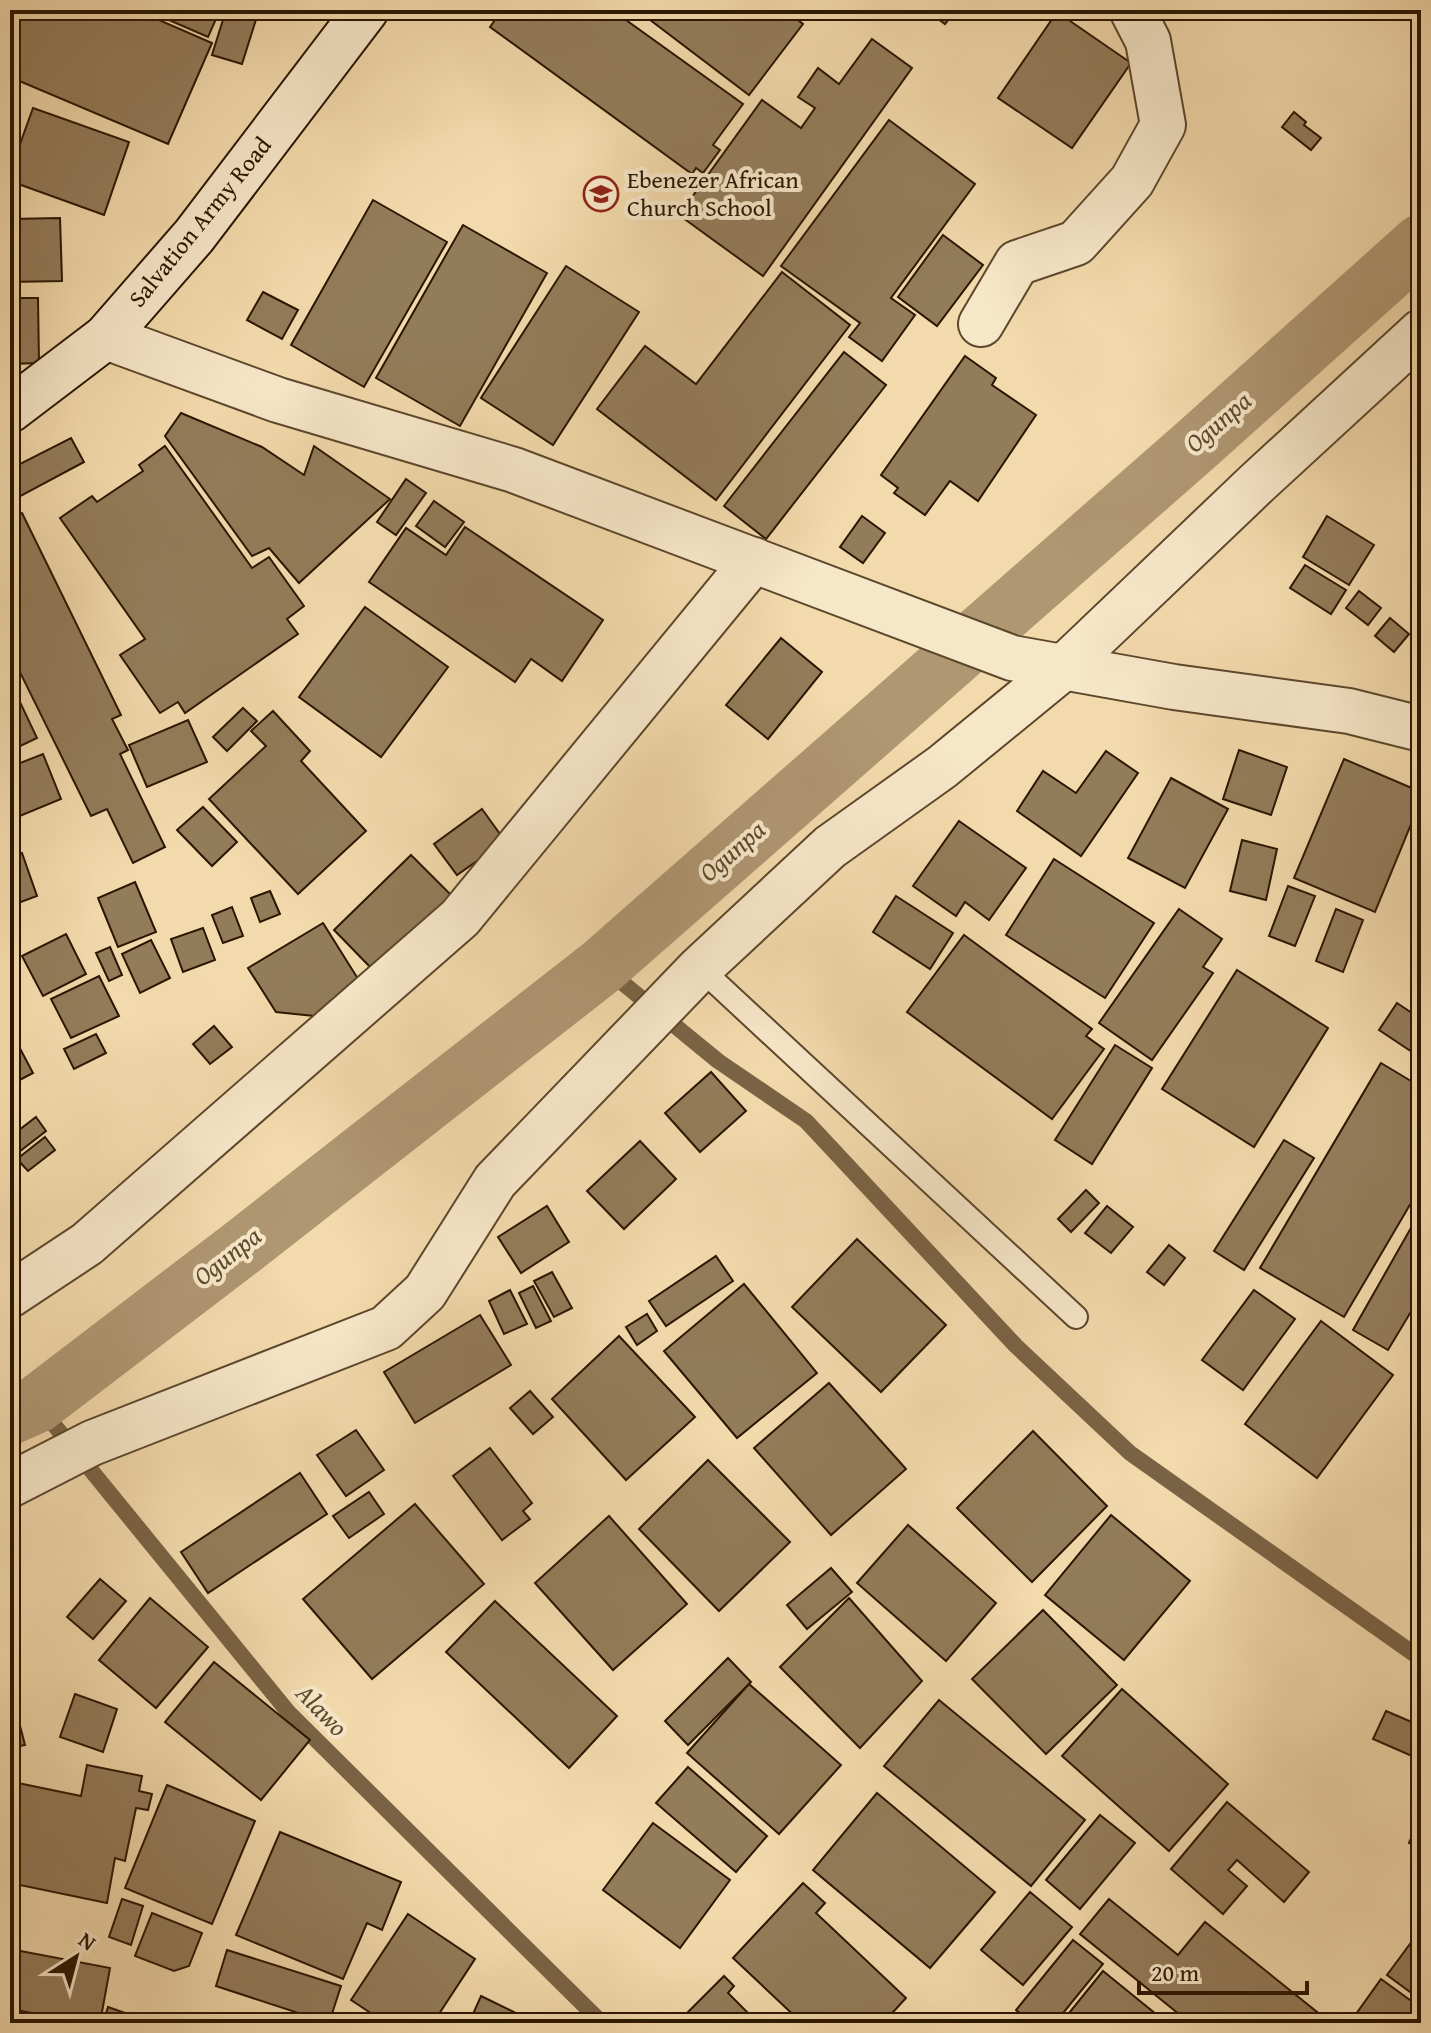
<svg xmlns="http://www.w3.org/2000/svg" width="1431" height="2033" font-family="'Gentium Book Plus',serif">
  <style>
    .lines { fill: none; stroke-linecap: round; stroke-linejoin: round }
    .stream { stroke: #7a6345; stroke-width: 16 }
    .canal { stroke: #af9772; stroke-width: 58 }
    .building { fill: #937c5a; stroke: #2a1602; stroke-width: 2 }
    .lane-casing { stroke: #5c472c; stroke-width: 26 }
    .street-casing { stroke: #5c472c; stroke-width: 48 }
    .secondary-casing { stroke: #2a1602; stroke-width: 48 }
    .lane { stroke: #f7e7c9; stroke-width: 22 }
    .street { stroke: #f7e7c9; stroke-width: 44 }
    .secondary { stroke: #f7e7c9; stroke-width: 44 }
    .labels { text-anchor: middle; stroke-width: 8; stroke-linejoin: round; paint-order: stroke }
    .poi-label { font-size: 24px; fill: #2a1602; stroke: #f7e7c9; text-anchor: start }
    .street-label { font-size: 24px; fill: #2a1602; stroke: #f7e7c9 }
    .water-label { font-size: 26px; font-style: italic; fill: #5f4a2f; stroke: #f7e7c9 }
  </style>
  <rect width="100%" height="100%" fill="#f3daac"/>
  <filter id="stains"><feTurbulence type="fractalNoise" baseFrequency=".0025" numOctaves="4"/><feColorMatrix values="0 0 0 0 .2 0 0 0 0 .09 0 0 0 0 .02 0 0 0 .5 -.17"/></filter>
  <radialGradient id="worn" r=".72"><stop offset=".6" stop-color="#630" stop-opacity="0"/><stop offset="1" stop-color="#630" stop-opacity=".3"/></radialGradient>
  <g class="lines">
    <g class="stream">
      <polyline points="602,966 718,1061 806,1121 1016,1346 1130,1453 1421,1659"/>
      <polyline points="37,1404 289,1713 602,2023"/>
    </g>
    <polyline class="canal" points="10,1416 37,1404 244,1246 602,966 1196,445 1421,243"/>
  </g>
  <g class="building">
    <polygon points="22,10 136,10 212,43 168,144 10,77 10,39"/>
    <polygon points="146,10 220,10 208,37"/>
    <polygon points="226,10 259,10 242,64 212,55"/>
    <polygon points="502,10 612,10 743,104 713,145 720,150 703,173 696,168 692,174 490,27"/>
    <polygon points="637,10 785,10 803,24 749,95"/>
    <polygon points="926,10 956,10 945,24"/>
    <polygon points="1057,12 1131,63 1072,148 998,98"/>
    <polygon points="872,39 912,68 763,276 679,215 762,100 801,128 815,108 798,97 818,68 839,84"/>
    <polygon points="33,108 129,142 104,215 10,181 10,172"/>
    <polygon points="1294,112 1306,122 1304,125 1321,138 1311,150 1282,127"/>
    <polygon points="889,120 975,184 891,298 915,315 882,361 849,337 860,323 781,266"/>
    <polygon points="373,200 447,242 364,387 291,345"/>
    <polygon points="60,218 62,281 10,282 10,219"/>
    <polygon points="463,225 547,273 460,426 376,378"/>
    <polygon points="943,235 983,265 937,326 898,297"/>
    <polygon points="566,266 639,312 553,445 481,398"/>
    <polygon points="782,272 850,325 716,500 597,409 645,346 696,384"/>
    <polygon points="263,292 298,310 282,339 247,320"/>
    <polygon points="10,298 38,298 39,363 10,364"/>
    <polygon points="844,352 886,385 766,539 724,506"/>
    <polygon points="965,356 996,378 992,385 1036,415 978,501 950,481 925,515 894,493 898,488 881,475"/>
    <polygon points="181,413 262,447 304,475 314,446 390,499 299,583 269,548 252,556 165,436"/>
    <polygon points="71,438 84,462 15,499 10,490 10,469"/>
    <polygon points="165,446 252,568 269,557 304,606 287,619 298,634 185,713 178,702 160,713 120,655 145,639 60,518 92,496 97,502 143,471 139,465"/>
    <polygon points="406,479 426,493 396,535 377,522"/>
    <polygon points="434,501 464,522 445,547 416,526"/>
    <polygon points="22,513 121,715 112,719 128,750 120,754 165,847 133,863 107,809 91,816 10,652 10,519"/>
    <polygon points="862,516 885,533 863,563 840,547"/>
    <polygon points="1327,516 1374,545 1349,585 1303,557"/>
    <polygon points="465,527 603,620 562,681 531,659 515,682 369,582 406,528 446,555"/>
    <polygon points="1305,565 1346,590 1331,614 1290,588"/>
    <polygon points="1359,591 1381,608 1368,625 1346,608"/>
    <polygon points="365,607 448,667 381,757 299,697"/>
    <polygon points="1390,618 1409,634 1394,652 1375,636"/>
    <polygon points="781,638 822,672 768,739 726,705"/>
    <polygon points="10,681 37,738 10,751"/>
    <polygon points="243,708 257,721 227,751 213,737"/>
    <polygon points="273,711 310,751 301,761 366,831 298,894 209,799 266,746 251,731"/>
    <polygon points="188,720 207,762 147,787 129,745"/>
    <polygon points="1239,750 1287,767 1271,815 1223,799"/>
    <polygon points="1106,751 1138,773 1081,856 1017,811 1043,771 1076,793"/>
    <polygon points="43,754 61,799 10,820 10,767"/>
    <polygon points="1344,759 1421,792 1421,800 1375,912 1294,878"/>
    <polygon points="1171,778 1228,809 1185,888 1128,858"/>
    <polygon points="203,807 237,842 212,866 177,830"/>
    <polygon points="482,809 505,841 457,875 434,844"/>
    <polygon points="959,821 1026,868 989,920 965,902 956,916 913,886"/>
    <polygon points="1242,840 1277,849 1266,900 1230,891"/>
    <polygon points="22,853 37,896 10,906 10,857"/>
    <polygon points="411,855 453,897 375,972 334,930"/>
    <polygon points="1054,859 1154,923 1105,998 1006,935"/>
    <polygon points="135,882 156,932 118,947 98,898"/>
    <polygon points="1288,886 1315,896 1295,946 1269,936"/>
    <polygon points="270,891 280,914 260,922 251,898"/>
    <polygon points="896,896 953,933 930,969 873,932"/>
    <polygon points="232,907 243,936 223,943 212,915"/>
    <polygon points="1179,909 1222,939 1203,967 1213,973 1152,1060 1099,1023"/>
    <polygon points="1336,909 1363,920 1343,972 1316,961"/>
    <polygon points="323,923 360,982 324,1017 276,1012 248,968"/>
    <polygon points="203,928 215,960 183,972 171,939"/>
    <polygon points="66,934 86,974 43,996 22,956"/>
    <polygon points="964,935 1092,1029 1086,1036 1104,1049 1052,1119 907,1012"/>
    <polygon points="151,940 170,978 140,993 122,954"/>
    <polygon points="110,947 122,975 109,981 96,953"/>
    <polygon points="1237,970 1328,1028 1254,1147 1162,1089"/>
    <polygon points="99,976 119,1016 71,1038 51,999"/>
    <polygon points="1397,1003 1415,1015 1421,1006 1421,1058 1379,1030"/>
    <polygon points="214,1026 232,1047 210,1064 193,1044"/>
    <polygon points="96,1034 106,1053 74,1069 64,1049"/>
    <polygon points="15,1039 33,1073 10,1085 10,1042"/>
    <polygon points="1115,1045 1152,1068 1092,1164 1055,1140"/>
    <polygon points="1381,1063 1421,1087 1421,1186 1344,1317 1260,1268"/>
    <polygon points="711,1072 746,1111 700,1152 665,1113"/>
    <polygon points="36,1117 46,1131 10,1159 10,1137"/>
    <polygon points="45,1137 55,1150 28,1171 17,1159"/>
    <polygon points="1284,1140 1314,1158 1244,1270 1214,1251"/>
    <polygon points="640,1141 676,1179 624,1229 587,1191"/>
    <polygon points="1086,1190 1099,1203 1071,1232 1058,1219"/>
    <polygon points="547,1206 569,1242 521,1273 498,1237"/>
    <polygon points="1107,1206 1133,1227 1111,1253 1085,1233"/>
    <polygon points="1412,1226 1421,1231 1421,1295 1388,1350 1353,1330"/>
    <polygon points="857,1239 946,1325 881,1392 792,1307"/>
    <polygon points="1169,1245 1185,1258 1164,1285 1147,1272"/>
    <polygon points="716,1256 733,1281 666,1326 649,1301"/>
    <polygon points="552,1272 572,1308 554,1317 534,1281"/>
    <polygon points="744,1284 817,1373 737,1438 664,1351"/>
    <polygon points="533,1286 551,1321 536,1328 519,1293"/>
    <polygon points="510,1290 527,1324 504,1334 489,1301"/>
    <polygon points="1254,1290 1295,1319 1243,1390 1202,1360"/>
    <polygon points="647,1314 657,1331 637,1345 626,1327"/>
    <polygon points="480,1315 511,1365 415,1423 384,1372"/>
    <polygon points="1321,1321 1393,1375 1317,1478 1245,1424"/>
    <polygon points="619,1336 695,1417 626,1480 552,1399"/>
    <polygon points="829,1383 906,1469 831,1535 754,1448"/>
    <polygon points="530,1391 553,1417 533,1434 510,1408"/>
    <polygon points="356,1430 384,1470 346,1496 317,1455"/>
    <polygon points="1033,1431 1107,1506 1032,1582 957,1508"/>
    <polygon points="490,1448 532,1503 523,1511 530,1519 502,1540 453,1476"/>
    <polygon points="708,1460 790,1542 719,1611 639,1529"/>
    <polygon points="300,1473 327,1514 208,1593 181,1552"/>
    <polygon points="369,1492 384,1514 349,1538 333,1516"/>
    <polygon points="415,1504 484,1584 372,1679 303,1599"/>
    <polygon points="1111,1515 1190,1581 1124,1660 1045,1595"/>
    <polygon points="609,1516 687,1604 613,1670 535,1583"/>
    <polygon points="908,1525 996,1603 946,1661 857,1583"/>
    <polygon points="831,1568 852,1592 807,1629 787,1605"/>
    <polygon points="100,1579 126,1601 93,1639 67,1617"/>
    <polygon points="150,1598 208,1647 156,1708 99,1660"/>
    <polygon points="849,1598 922,1681 860,1748 780,1667"/>
    <polygon points="495,1601 617,1716 569,1768 446,1652"/>
    <polygon points="1043,1610 1117,1685 1046,1754 972,1679"/>
    <polygon points="728,1658 751,1682 688,1745 665,1721"/>
    <polygon points="214,1662 310,1740 261,1800 165,1722"/>
    <polygon points="749,1684 841,1765 779,1834 687,1753"/>
    <polygon points="10,1687 25,1745 10,1748"/>
    <polygon points="1122,1689 1228,1784 1169,1851 1062,1756"/>
    <polygon points="75,1694 117,1709 103,1752 60,1737"/>
    <polygon points="939,1700 1085,1820 1031,1886 884,1766"/>
    <polygon points="1386,1711 1421,1726 1421,1760 1373,1739"/>
    <polygon points="87,1765 142,1776 139,1791 152,1794 148,1810 136,1808 125,1861 115,1858 107,1903 10,1883 10,1796 13,1782 81,1796"/>
    <polygon points="688,1767 767,1836 736,1872 656,1803"/>
    <polygon points="167,1785 255,1821 212,1924 125,1888"/>
    <polygon points="877,1793 995,1892 930,1968 813,1870"/>
    <polygon points="1227,1802 1309,1872 1284,1902 1237,1860 1228,1870 1247,1886 1223,1914 1171,1869"/>
    <polygon points="1100,1815 1135,1843 1080,1909 1046,1880"/>
    <polygon points="1421,1815 1421,1848 1409,1843"/>
    <polygon points="653,1823 730,1880 680,1948 603,1890"/>
    <polygon points="280,1832 401,1882 382,1930 367,1923 343,1979 236,1935"/>
    <polygon points="803,1883 825,1903 816,1913 906,1998 883,2023 802,2023 733,1958"/>
    <polygon points="1030,1892 1072,1927 1023,1985 981,1950"/>
    <polygon points="122,1899 143,1906 131,1945 109,1937"/>
    <polygon points="1109,1899 1178,1955 1205,1922 1322,2016 1316,2023 1190,2023 1080,1934"/>
    <polygon points="152,1913 202,1933 189,1966 174,1971 135,1956"/>
    <polygon points="408,1914 475,1959 433,2023 386,2023 351,2000"/>
    <polygon points="1421,1929 1421,2000 1387,1975"/>
    <polygon points="1073,1940 1103,1964 1055,2023 1032,2023 1016,2010"/>
    <polygon points="10,1949 110,1968 100,2023 87,2023 10,2009"/>
    <polygon points="227,1950 341,1986 329,2023 216,1986"/>
    <polygon points="1103,1971 1167,2023 1061,2023"/>
    <polygon points="724,1976 734,1986 728,1993 758,2023 677,2023"/>
    <polygon points="1381,1979 1421,2008 1421,2023 1368,2023 1356,2014"/>
    <polygon points="481,1996 528,2019 537,2023 469,2023"/>
    <polygon points="108,2007 125,2013 122,2023 103,2023"/>
    <polygon points="129,2013 159,2021 158,2023 126,2023"/>
  </g>
  <g class="lines">
    <g class="lane-casing">
      <polyline id="lane" points="700,968 1076,1317"/>
    </g>
    <g class="street-casing">
      <g id="street">
        <polyline points="981,324 1017,263 1076,243 1132,181 1163,125 1148,41 1132,10"/>
        <polyline points="106,337 278,400 514,470 1012,658 1174,687 1349,711 1421,729"/>
        <polyline points="10,1295 87,1244 460,918 754,560"/>
        <polyline points="10,1485 92,1443 386,1328 425,1292 495,1181 700,968 830,847 942,767 1063,668 1257,483 1421,332"/>
      </g>
    </g>
    <g class="secondary-casing">
      <polyline id="secondary" points="10,410 106,337 194,236 366,10"/>
    </g>
    <use href="#lane" class="lane"/>
    <use href="#street" class="street"/>
    <use href="#secondary" class="secondary"/>
  </g>
  <defs>
    <g id="school-ring" transform="scale(1.8)"><circle r="9.5" fill="#f7e7c9" stroke="#8f2418" stroke-width="1.5"/><path d="M0-5L7-2L0 1L-7-2ZM-4 1L0 2.5L4 1V4Q0 6-4 4Z" fill="#8f2418"/></g>
  </defs>
  <g fill-rule="evenodd">
    <use href="#school-ring" x="601" y="194"/>
  </g>
  <g class="labels">
    <g class="poi-label">
      <text x="627" y="188">Ebenezer African<tspan x="627" dy="28">Church School</tspan></text>
    </g>
    <g class="street-label">
      <text transform="translate(200 222) rotate(-51)" y="8">Salvation Army Road</text>
    </g>
    <g class="water-label">
      <text transform="translate(1218 422) rotate(-41)" y="9">Ogunpa</text>
      <text transform="translate(732 851) rotate(-41)" y="9">Ogunpa</text>
      <text transform="translate(227 1256) rotate(-38)" y="9">Ogunpa</text>
      <text transform="translate(322 1710) rotate(46)" y="9">Alawo</text>
    </g>
  </g>
  <rect width="1431" height="2033" fill="none" stroke="#f3daac" stroke-width="40"/>
  <rect x="12" y="12" width="1407" height="2009" fill="none" stroke="#2a1602" stroke-width="4"/>
  <rect x="20" y="20" width="1391" height="1993" fill="none" stroke="#2a1602" stroke-width="2"/>
  <g transform="translate(76 1957) rotate(36)" stroke="#f7e7c9" stroke-width="6" paint-order="stroke">
  <path d="M0-6L14 30L0 20L-14 30Z" fill="#2a1602"/>
  <text y="-12" font-size="22" font-weight="bold" text-anchor="middle" fill="#2a1602">N</text>
  </g>
  <path d="M1139 1981v12h168v-12" fill="none" stroke="#2a1602" stroke-width="4"/>
  <text x="1151" y="1981" font-size="24" fill="#2a1602" stroke="#f7e7c9" stroke-width="6" paint-order="stroke">20 m</text>
  <rect width="100%" height="100%" filter="url(#stains)"/>
  <rect width="100%" height="100%" fill="url(#worn)"/>
</svg>
